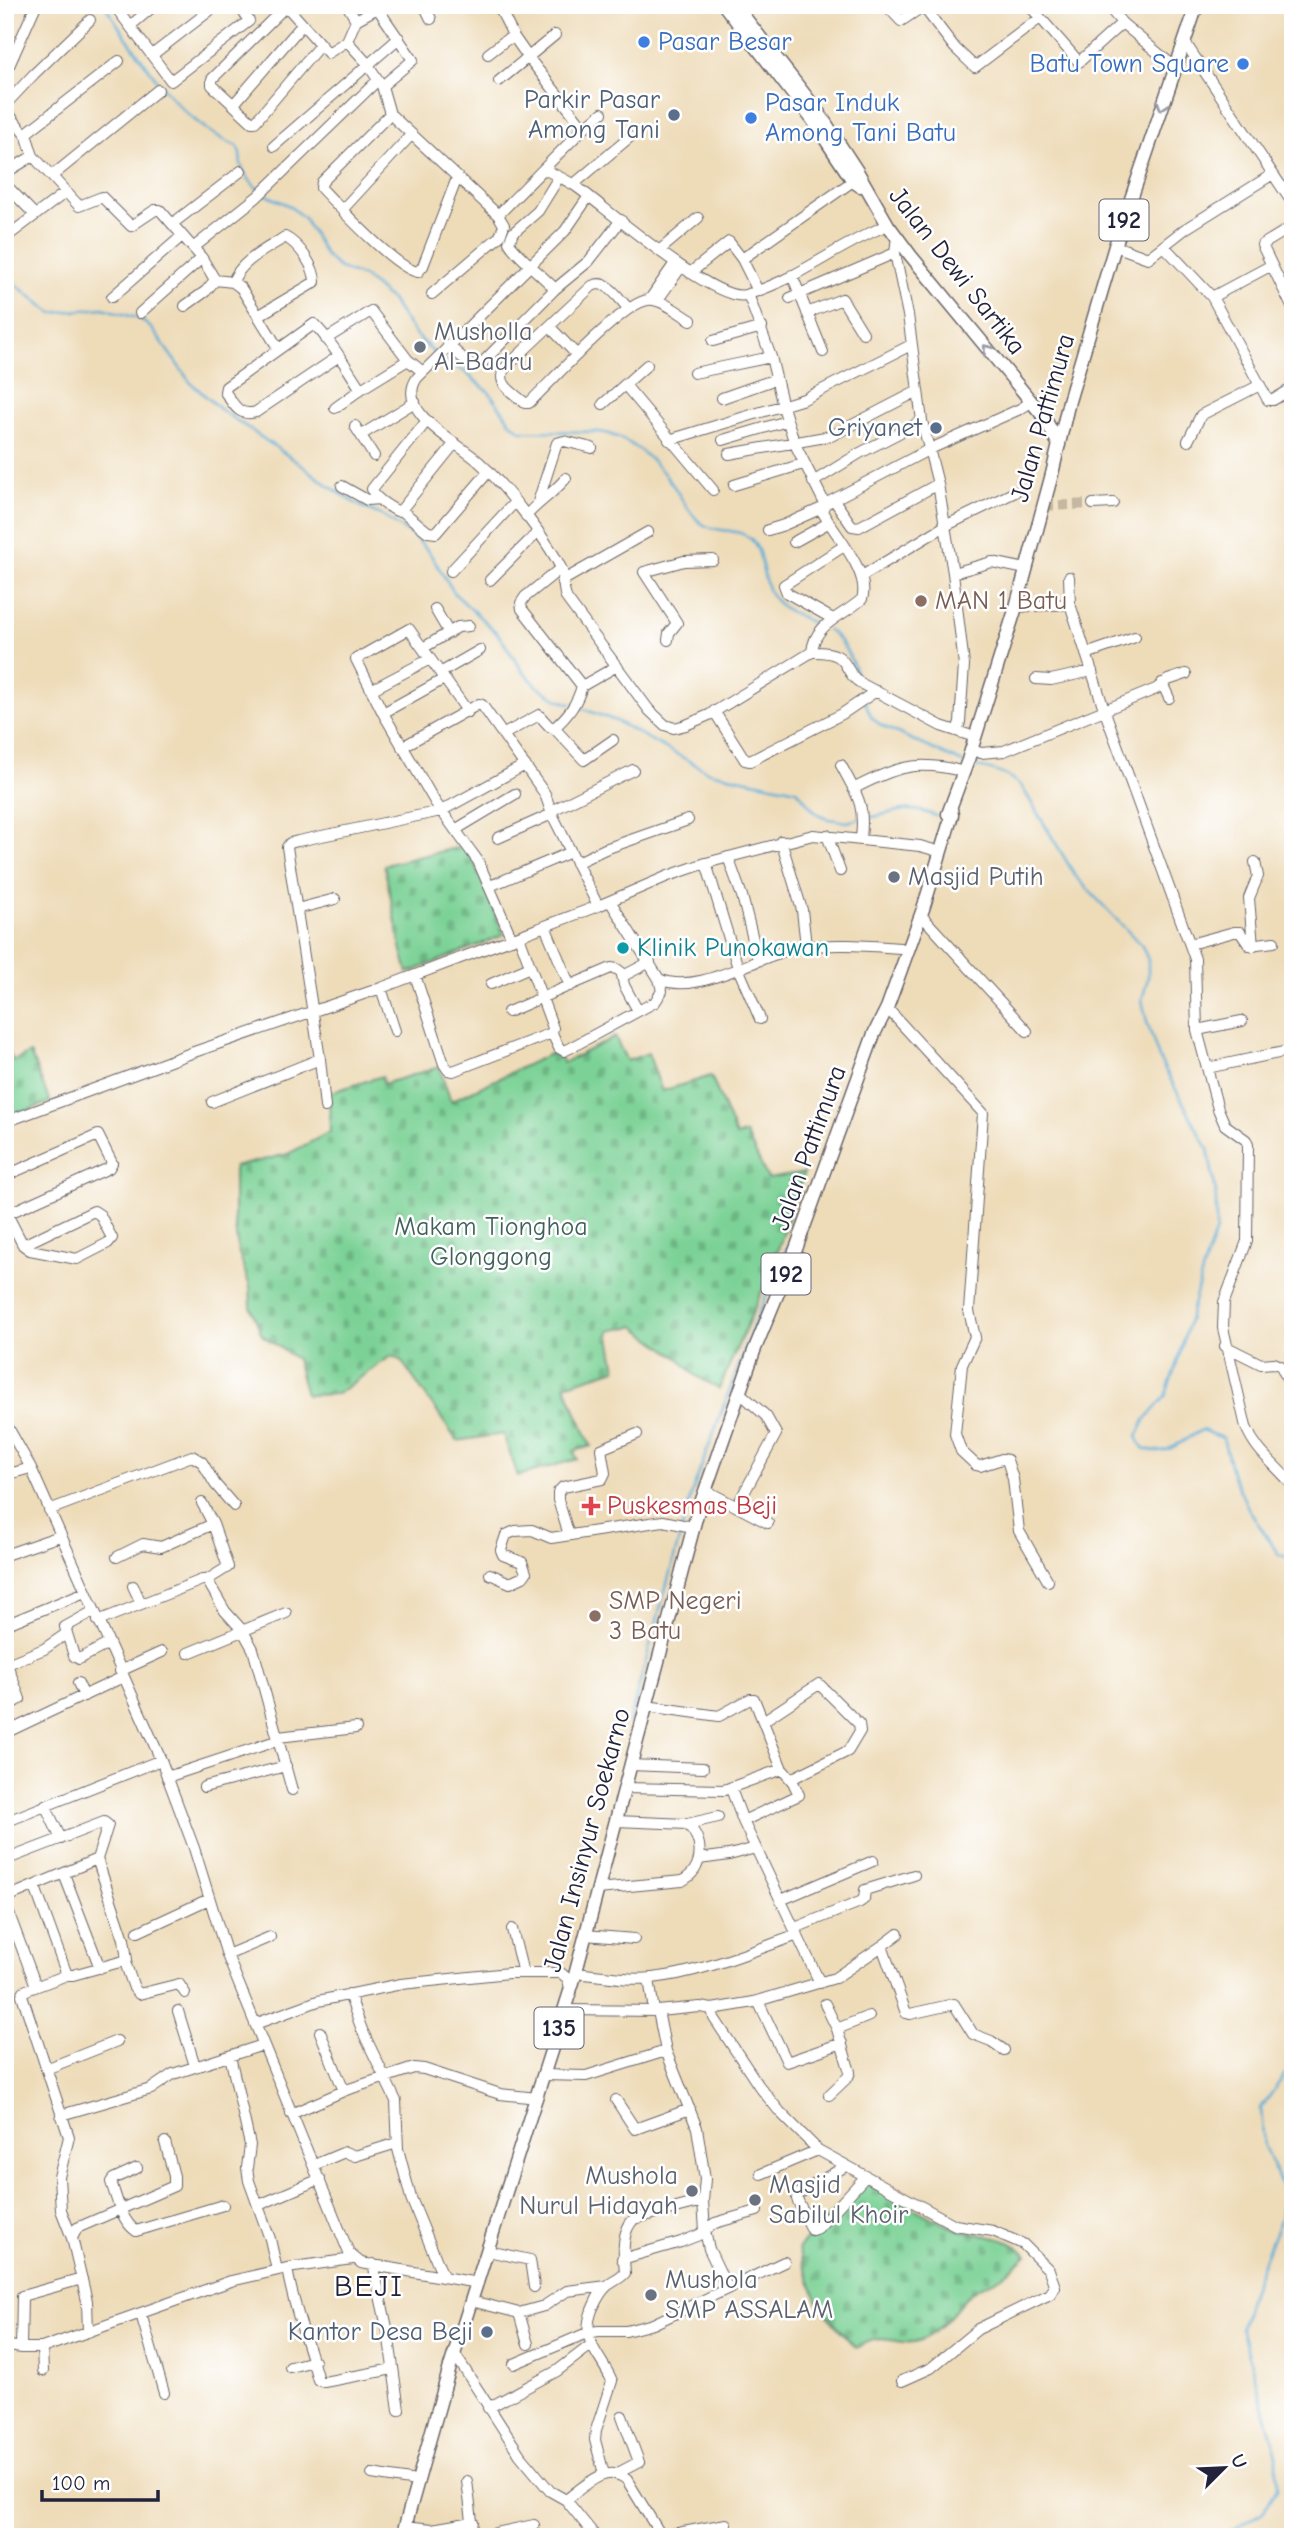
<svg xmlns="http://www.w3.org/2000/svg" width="1298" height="2542" viewBox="0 0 1298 2542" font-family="'Comic Neue',sans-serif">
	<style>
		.cemetery { fill: url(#cemetery-stones); stroke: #4f7a68; stroke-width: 2 }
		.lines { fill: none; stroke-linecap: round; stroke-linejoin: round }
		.stream { stroke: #5bacd5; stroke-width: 2.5 }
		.minor-tunnel { stroke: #c5b7a0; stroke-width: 10; stroke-dasharray: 10 5; stroke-linecap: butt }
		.minor-casing { stroke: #696367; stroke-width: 12 }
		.major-casing { stroke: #696367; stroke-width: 15 }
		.minor { stroke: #fff; stroke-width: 10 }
		.major { stroke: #fff; stroke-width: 12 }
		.oneway { stroke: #9c9ca7 }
		.shop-dot { fill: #3f7fe0; stroke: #fff; stroke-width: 2.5 }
		.service-dot { fill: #5c6f8a; stroke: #fff; stroke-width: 2.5 }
		.worship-dot { fill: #6b7280; stroke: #fff; stroke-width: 2.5 }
		.education-dot { fill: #8d6e63; stroke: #fff; stroke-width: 2.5 }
		.culture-dot { fill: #0f9aa8; stroke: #fff; stroke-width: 2.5 }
		.health-dot { fill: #e0444e; stroke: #fff; stroke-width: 2.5 }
		.labels { text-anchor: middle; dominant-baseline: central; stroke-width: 5; stroke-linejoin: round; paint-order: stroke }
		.shield { fill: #fff; stroke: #646476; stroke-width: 2 }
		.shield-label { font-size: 24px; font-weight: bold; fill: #22223b }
		.shop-label { font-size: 26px; fill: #366cbe; stroke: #fff; text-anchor: start }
		.service-label { font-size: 26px; fill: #4e5e75; stroke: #fff; text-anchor: end }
		.street-label { font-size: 26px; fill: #22223b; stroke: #fff }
		.worship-label { font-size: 26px; fill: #5b616d; stroke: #fff; text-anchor: start }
		.education-label { font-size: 26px; fill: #785e54; stroke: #fff; text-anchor: start }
		.culture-label { font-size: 26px; fill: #0d838f; stroke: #fff; text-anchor: start }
		.park-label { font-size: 26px; fill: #42605b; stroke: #fff }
		.health-label { font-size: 26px; fill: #be3a42; stroke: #fff; text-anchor: start }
		.quarter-label { font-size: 30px; letter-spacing: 2px; fill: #22223b; stroke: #fff }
	</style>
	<defs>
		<pattern id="cemetery-stones" width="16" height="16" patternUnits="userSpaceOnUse" patternTransform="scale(1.75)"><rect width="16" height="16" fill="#7cd296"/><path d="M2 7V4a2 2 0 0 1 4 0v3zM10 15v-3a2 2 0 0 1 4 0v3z" fill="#6bb482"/></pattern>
	</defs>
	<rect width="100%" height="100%" fill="#fff"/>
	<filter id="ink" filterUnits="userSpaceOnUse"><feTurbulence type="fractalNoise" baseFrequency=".0143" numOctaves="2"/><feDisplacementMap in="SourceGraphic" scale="14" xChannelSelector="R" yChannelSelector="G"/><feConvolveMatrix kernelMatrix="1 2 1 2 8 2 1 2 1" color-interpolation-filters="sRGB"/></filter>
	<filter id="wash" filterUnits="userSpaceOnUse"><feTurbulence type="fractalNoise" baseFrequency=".00686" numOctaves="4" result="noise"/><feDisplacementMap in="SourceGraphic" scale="28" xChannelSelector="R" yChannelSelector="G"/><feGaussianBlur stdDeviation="1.57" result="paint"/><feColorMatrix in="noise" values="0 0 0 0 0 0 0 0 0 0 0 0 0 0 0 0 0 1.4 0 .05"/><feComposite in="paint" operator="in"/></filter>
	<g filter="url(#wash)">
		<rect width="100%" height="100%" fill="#eedcb9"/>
		<path class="cemetery" d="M464,846L469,850L504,935L408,973L401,947L384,865Z
			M615,1037L627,1061L648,1053L662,1091L711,1076L736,1136L746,1134L768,1179L804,1173L770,1273L719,1389L695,1375L680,1359L634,1326L609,1331L616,1369L565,1385L591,1446L574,1451L577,1459L518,1476L503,1434L457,1441L401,1360L391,1356L337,1394L306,1395L296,1359L262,1335L251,1307L250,1287L238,1250L234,1219V1167L288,1154L330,1132L329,1093L382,1076L383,1084L439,1067L451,1101L556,1051L563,1063Z
			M5,1044L13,1061L30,1053L50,1102L5,1119Z
			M867,2183C895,2198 922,2214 951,2227C976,2238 1006,2232 1027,2255C1019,2262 1011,2270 1002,2276C993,2283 981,2284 973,2291C955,2306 944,2331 921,2340C898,2349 886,2329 859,2347L854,2346L820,2307L798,2251L800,2245L860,2185Z"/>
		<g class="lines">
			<path class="stream" d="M104,5C143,58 173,119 237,146C241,152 240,157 241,164C244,175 251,183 259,190
				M264,194L288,205L304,218L326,256L339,268L364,277L391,300L414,333L436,355
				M5,281L16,285L52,313L103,308L140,319L152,329L190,382L220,409L293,459L329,486L358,505L381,515L413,536L429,552L455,594L498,634L522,670L537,686L559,700L571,704
				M441,358L465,372L490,393L511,423L522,431L600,432C628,436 656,461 672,484C681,496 688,513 701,523C716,534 738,527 751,539C764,552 761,580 771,595C782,611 804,618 821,627
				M827,630C841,637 851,658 856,672
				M865,702L872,718L882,726L963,763
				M578,707L616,721L709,772L797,790L816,813L829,819L847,822L859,819
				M969,765C990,770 1007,772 1022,787L1076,877L1142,946L1148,960V978L1142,1000L1147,1022L1159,1058L1208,1149L1216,1193V1230L1203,1269L1179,1357L1165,1397L1145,1420L1137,1437L1143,1448C1169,1458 1179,1441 1202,1430L1223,1438L1233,1476L1249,1510L1279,1555L1293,1558
				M866,818C897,814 902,803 936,816
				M629,1723L692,1492L756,1319L806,1203
				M1216,2537L1226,2534L1263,2512L1277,2489V2455L1241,2328L1252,2289L1281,2218L1283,2189L1264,2147L1261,2108L1293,2063"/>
		</g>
	</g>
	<g filter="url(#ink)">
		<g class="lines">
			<path class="minor-tunnel" d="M1044,506L1093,504"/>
			<defs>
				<path id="minor" d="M114,5L171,81L249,21L239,5
					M347,5L356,20L347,41L367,63L382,86L390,114L498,215L584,128L528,57L514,37L498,5
					M424,5L431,19
					M886,5L901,21L922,7
					M922,5L955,48L975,67L1040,18
					M1029,5L1079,62L1122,23
					M1107,5L1122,23L1176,68
					M378,9L413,60L382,86
					M356,20L383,5
					M130,26L155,5
					M1184,41L1293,204
					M320,45L255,122H252L212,85V79L283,9L288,8L328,53L347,41
					M488,54L506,40L514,37
					M152,55L217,5
					M8,68L36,5
					M499,81L555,35
					M234,104L302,25
					M5,105L34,74L90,20
					M5,109L27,137L33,156L79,206L102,197L131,226L155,210H160L202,258L215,280L233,282L241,288L278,348
					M390,114L322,182L321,188C338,206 396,269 418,272L423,266L457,178
					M584,128L602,113
					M25,134L119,61
					M274,146L399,38
					M544,169C555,175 567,180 577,187C606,208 715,303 745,295C796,281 839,244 888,225
					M5,173L33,156
					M52,176L158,90
					M5,184L35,215
					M574,184L630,137
					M589,196L565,231L417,378C394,412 459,443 478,461C503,483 546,538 561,568C566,578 561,588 567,599L649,710L665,725L674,728L686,725L709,715L812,652C854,651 839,670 862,684L941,726L975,737
					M342,210L411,135
					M172,224L241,171
					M1293,226L1262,245L1293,309
					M897,236L895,253L908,315L922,421L938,484L953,573L964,665L960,722L957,731
					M5,238L66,192
					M1115,246L1148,258L1185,229L1273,174
					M1164,246L1212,297L1268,400H1273L1293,388
					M193,248L257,197L378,80
					M660,250L698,218
					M742,259L853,181
					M690,273L729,242L742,259L757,289
					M792,275L823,352
					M233,282C240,261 267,249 285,237C299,244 315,267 315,282L258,316
					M555,289C546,279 512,251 509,242L513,233L538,211L559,177
					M432,294L500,236L504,225L498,215
					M748,294L771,357L783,407L795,444L825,504L822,511C834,534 871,572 862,599C844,616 814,623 812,652
					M112,297L182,236
					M1212,297L1270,266
					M790,298L895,253
					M650,299L675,263
					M657,301L681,267
					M185,306L206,291L215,280
					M628,308C618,298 607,278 592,286L504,369C496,385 514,393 525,403H529C550,383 623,302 648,300C661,298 680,314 691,320
					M140,313L202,258
					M807,313L842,299L863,333
					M550,327L577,355
					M326,339L371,311L408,360
					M713,341L762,327
					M448,345L473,367L481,364L555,289L589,261L621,220
					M339,356L256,412C239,417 234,405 225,392L226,387L314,324C332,342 346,367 360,388L361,389L408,360L423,372
					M694,373L771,357
					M625,385L713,490
					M722,398L776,379
					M603,404L647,365
					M335,408L361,389
					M426,422L372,489C374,499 388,506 397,511L401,510L455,443
					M355,426L374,456
					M361,435L415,402
					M669,440L804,399L911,345
					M723,440L787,421
					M1188,441L1201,415L1260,385
					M729,454L831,436L918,391
					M813,482L860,453L922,421
					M734,485L803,464
					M342,486L367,500L379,499
					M834,500L852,526L859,527L938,484
					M538,502L557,443L564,441L592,448
					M825,504L930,449L1020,409L1031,402
					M1093,504L1113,503
					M401,510L428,532L436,533L489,471
					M526,516C538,502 555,492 566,478
					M768,530L784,525L822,508
					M794,542L828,523
					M561,568L525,597L521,603L522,609L582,686
					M451,571L515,502
					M953,573L992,562L1026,569
					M862,576L945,526L1015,492
					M1069,577L1070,604L1104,709L1195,959L1197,1030L1218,1109L1225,1125L1246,1140L1248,1145L1247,1241L1224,1302L1223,1328L1246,1427C1258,1455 1275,1463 1293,1486
					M490,580L538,532
					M562,581L648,532
					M1016,607L1070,604
					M435,609L449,633
					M833,619L787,593L784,585L844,546
					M668,640L669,633L677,623L644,572L684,561L713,560
					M423,648L458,627L469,626
					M1086,654L1135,637
					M440,673L480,650
					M1036,679L1051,680L1092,671
					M1162,683L1169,698
					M371,690L430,659
					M714,711L745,760L750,761L842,714L876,691
					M468,712L409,629L356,659L383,713L435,802L478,861L512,939
					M383,713L444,679
					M554,728C568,716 577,704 582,686L617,666
					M504,734L539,715L549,726L554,728L584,760L613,740
					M402,747L479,704L482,705L545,794L552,814L598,906
					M972,750L981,753L1004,751L1156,689L1168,680L1186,674
					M841,765C857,796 865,802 861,838
					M853,789C895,767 917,759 964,772
					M551,811L633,770
					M455,830L515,794
					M827,835L840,871
					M498,838L552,814
					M781,841L802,910L806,946
					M728,857L742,896L758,959
					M576,863L605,849L688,820
					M706,863L738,968L760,1019
					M490,886L571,852
					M610,901L659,979C700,997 761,952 804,947C836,943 869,946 901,948
					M297,909L335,899
					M921,915L1027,1031
					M545,926L570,986
					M1190,944L1234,932H1240L1249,945L1274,942
					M1253,946L1249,898L1258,876L1255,862
					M415,975L444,1064L448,1070L453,1071L552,1033L553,1028L519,936
					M622,975L624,985L638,1011
					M491,984L530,967
					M381,988L395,1031
					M887,1008L983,1113L969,1311L975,1337L962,1365L955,1434L961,1451L976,1465L980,1466L1002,1459L1007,1460L1013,1479L1019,1531L1048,1581
					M508,1012L611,968L617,969L625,975L650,962
					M1197,1030L1242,1021
					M552,1033L559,1048L564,1051L570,1048L655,1002L662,991L659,979
					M1207,1068L1293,1050
					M212,1102L320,1059
					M325,1107L320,1059L287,847L290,843L298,841L441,811L525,765
					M5,1122L194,1052L381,988L598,906L668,876L706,863L813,835L920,846L934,850
					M5,1176L98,1135L112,1163L109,1168L5,1215
					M5,1210L23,1245L30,1250L77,1259L108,1243L112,1238L100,1215L94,1211L23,1245
					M1225,1346L1261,1364L1274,1363L1281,1366L1293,1391
					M5,1422L31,1468L161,1760L194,1848L227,1955L349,2253L361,2263L478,2283
					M5,1475L31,1468
					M705,1490L768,1523
					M202,1503L213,1524L228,1567L207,1580
					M737,1506L776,1434L766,1416L739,1392
					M49,1510L192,1456L202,1462L215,1484L234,1506
					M569,1535L558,1500V1492L563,1487L602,1479L605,1473L601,1449L637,1434
					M5,1555L60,1536
					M117,1557L143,1544L161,1547L213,1524
					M490,1574L510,1583L523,1577L526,1573L522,1562L503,1555L501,1550L506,1535L515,1531L532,1530L551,1538L663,1521L693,1527
					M133,1586L141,1603
					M94,1611L65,1627L74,1656L79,1659L108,1644
					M98,1621L202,1580H207L225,1611L243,1631L253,1649L292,1790
					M5,1625L85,1592
					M188,1653L286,1613
					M5,1665L44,1649L66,1634
					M120,1671L162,1652
					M78,1683L84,1696
					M646,1706L719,1716L750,1699H754L782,1769L793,1782L799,1795L743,1821
					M5,1707L20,1699L7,1664
					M763,1721L819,1684L859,1724L860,1731L848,1751L791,1779
					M5,1733L123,1677
					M278,1737L356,1728
					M630,1765L703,1768
					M167,1777L279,1740
					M204,1787L286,1766
					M624,1788L724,1790L782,1769
					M731,1789L743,1821L820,1983
					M45,1805L61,1839
					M5,1822L161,1760
					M687,1824L718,1817
					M699,1859L729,1855L756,1848
					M5,1860L104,1822L108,1825L97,1859L124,1939L127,1960L73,1975H67L24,1991L22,1995L69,2137L59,2177L61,2210L72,2238
					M64,1874L100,1968
					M35,1887L67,1975
					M598,1889L682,1881C704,1869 705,1841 687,1824L616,1821
					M5,1898L97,1859
					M781,1900L873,1861
					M5,1903L36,1986
					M795,1928L860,1902L864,1899L865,1890L914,1875
					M512,1929L523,1973
					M138,1932L209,1899
					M898,1934L882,1946L906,2013L910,2014L954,2004L973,2034L991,2041L1004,2050
					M585,1935L634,1939
					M227,1955L270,1937
					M125,1962L134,1988L139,1994L179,1984L185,1993
					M575,1973C600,1975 627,1981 652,1978C702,1973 751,1951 798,1935
					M649,1979L654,2011
					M349,1994L362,2030L396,2101L398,2149L411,2198L443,2276
					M758,2001L787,2062L842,2043
					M825,2004L837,2029L850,2072L848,2077L829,2095
					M712,2009L714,2018L759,2086L780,2112L818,2150L955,2225L993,2231L1023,2244L1049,2270L1055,2287L1050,2294L978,2329L931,2368L902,2381
					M564,2010L658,2011L700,2007L712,2009L754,2002L835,1978L882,1946
					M178,2011L195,2066
					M658,2011L666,2051L697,2128L705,2179L703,2201L705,2231L709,2249L727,2287
					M255,2024L318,2001L401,1984L509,1973H561L568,1979L570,1989
					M837,2029L869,2016
					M320,2032L344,2091
					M230,2056L250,2145L247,2168L249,2181L270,2239L277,2270
					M46,2069L117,2041
					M544,2075L586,2076L666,2051
					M616,2100L635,2129L690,2109
					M291,2114L346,2090L414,2068L424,2069L500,2094L537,2098
					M61,2115L151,2089L173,2074L263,2045
					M314,2165L345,2152L355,2156L397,2143
					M846,2166L798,2194L797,2199L812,2230L818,2228L866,2176
					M137,2168L113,2179L111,2182C117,2199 121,2220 136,2231L223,2205
					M761,2174L818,2150
					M259,2205L320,2179
					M488,2251L530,2260L534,2287
					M622,2259L681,2242L699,2235L715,2223L757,2211
					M373,2264L388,2332L399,2410
					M287,2268C293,2307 308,2343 318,2380L324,2382L393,2369
					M471,2301L519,2313L544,2306L567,2291L607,2286
					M519,2313L528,2344
					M141,2314L164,2393
					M88,2332L87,2301L72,2238L77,2228L174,2186V2176L165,2142
					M5,2345L21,2348H42L231,2281L287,2268L353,2259
					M21,2348L22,2296L82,2279
					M42,2348L43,2371
					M454,2353L520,2455L550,2491L566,2500L596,2537
					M514,2364L587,2333L598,2331H626L653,2324L784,2262
					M290,2367L314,2361
					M488,2408L557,2371L591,2345
					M372,2474L416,2481
					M604,2474L595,2440L596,2430L612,2381C600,2353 580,2343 592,2310C596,2301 599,2293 607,2286C613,2281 620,2279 625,2273C624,2257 620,2232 634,2219L703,2201
					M616,2474L639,2462L622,2416
					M467,2481L474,2537
					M566,2500C583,2487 607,2462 627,2480L662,2537
					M405,2526L432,2529L473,2522
					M662,2536L726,2524
					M477,2537L534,2525"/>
				<path id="major" d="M724,5L812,119L853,181L860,186
					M735,5L819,113L857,171L888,225L911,256L1044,417L1059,445
					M948,814L968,760L1016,607L1052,474L1069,401L1115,246L1197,5
					M402,2537L450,2367L574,1979L697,1514L754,1351L796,1249L874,1034L887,1008L923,909L952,815L951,809"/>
			</defs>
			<use href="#minor" class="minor-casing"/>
			<use href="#major" class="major-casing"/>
			<use href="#minor" class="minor"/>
			<use href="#major" class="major"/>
		</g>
		<defs><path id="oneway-chevron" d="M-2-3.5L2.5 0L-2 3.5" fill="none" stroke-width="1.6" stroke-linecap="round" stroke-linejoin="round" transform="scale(1.75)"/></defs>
		<g class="oneway">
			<use href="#oneway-chevron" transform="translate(1162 106) rotate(108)"/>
			<use href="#oneway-chevron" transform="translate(987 349) rotate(-129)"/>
		</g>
	</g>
	<g class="shop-dot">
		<circle cx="644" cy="42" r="7"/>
		<circle cx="1243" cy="64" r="7"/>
		<circle cx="751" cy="118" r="7"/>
	</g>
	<g class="service-dot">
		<circle cx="674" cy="115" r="7"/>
		<circle cx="936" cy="428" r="7"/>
		<circle cx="487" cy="2332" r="7"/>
	</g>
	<g class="worship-dot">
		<circle cx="420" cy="347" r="7"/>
		<circle cx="894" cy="877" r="7"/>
		<circle cx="692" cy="2191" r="7"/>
		<circle cx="755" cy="2200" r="7"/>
		<circle cx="651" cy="2295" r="7"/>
	</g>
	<g class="education-dot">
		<circle cx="921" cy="601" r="7"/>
		<circle cx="595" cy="1616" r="7"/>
	</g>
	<circle class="culture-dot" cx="623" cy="948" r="7"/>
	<path class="health-dot" d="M587.5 1495.5h7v7h7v7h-7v7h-7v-7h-7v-7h7z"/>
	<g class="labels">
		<g class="shield">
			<rect x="1099.5" y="199.5" width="49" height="41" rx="5"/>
			<rect x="761.5" y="1253.5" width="49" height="41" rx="5"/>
			<rect x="534.5" y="2007.5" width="49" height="41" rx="5"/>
		</g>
		<g class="shield-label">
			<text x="1124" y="220">192</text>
			<text x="786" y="1274">192</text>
			<text x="559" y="2028">135</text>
		</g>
		<g class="shop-label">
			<text x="658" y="42">Pasar Besar</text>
			<text x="1229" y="64" text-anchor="end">Batu Town Square</text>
			<text x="765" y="103">Pasar Induk<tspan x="765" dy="30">Among Tani Batu</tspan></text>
		</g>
		<g class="service-label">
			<text x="660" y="100">Parkir Pasar<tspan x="660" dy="30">Among Tani</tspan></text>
			<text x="922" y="428">Griyanet</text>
			<text x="473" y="2332">Kantor Desa Beji</text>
		</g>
		<g class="street-label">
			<text transform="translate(957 271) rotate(52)">Jalan Dewi Sartika</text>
			<text transform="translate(1043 418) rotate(-74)">Jalan Pattimura</text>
			<text transform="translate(809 1148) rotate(-70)">Jalan Pattimura</text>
			<text transform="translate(587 1840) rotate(-75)">Jalan Insinyur Soekarno</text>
		</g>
		<g class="worship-label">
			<text x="434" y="332">Musholla<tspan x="434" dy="30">Al-Badru</tspan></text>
			<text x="908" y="877">Masjid Putih</text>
			<text x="678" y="2176" text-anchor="end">Mushola<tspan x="678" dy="30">Nurul Hidayah</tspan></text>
			<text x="769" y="2185">Masjid<tspan x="769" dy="30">Sabilul Khoir</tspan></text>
			<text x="665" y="2280">Mushola<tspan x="665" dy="30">SMP ASSALAM</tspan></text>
		</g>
		<g class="education-label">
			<text x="935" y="601">MAN 1 Batu</text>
			<text x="609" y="1601">SMP Negeri<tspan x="609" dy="30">3 Batu</tspan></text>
		</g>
		<g class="culture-label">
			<text x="637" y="948">Klinik Punokawan</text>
		</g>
		<g class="park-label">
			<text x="491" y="1227">Makam Tionghoa<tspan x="491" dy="30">Glonggong</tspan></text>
		</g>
		<g class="health-label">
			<text x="607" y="1506">Puskesmas Beji</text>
		</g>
		<g class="quarter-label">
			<text x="369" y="2286">BEJI</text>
		</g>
	</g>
	<rect width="1298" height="2542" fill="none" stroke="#fff" stroke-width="28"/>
	<g transform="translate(1224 2468) rotate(66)" stroke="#ffffff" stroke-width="5" paint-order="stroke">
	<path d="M0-5L12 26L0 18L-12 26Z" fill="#22223b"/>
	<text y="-10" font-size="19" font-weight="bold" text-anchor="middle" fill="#22223b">U</text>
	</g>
	<path d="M42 2490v10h116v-10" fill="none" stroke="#22223b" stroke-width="3.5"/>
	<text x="52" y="2490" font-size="21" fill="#22223b" stroke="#ffffff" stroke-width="5" paint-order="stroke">100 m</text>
</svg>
